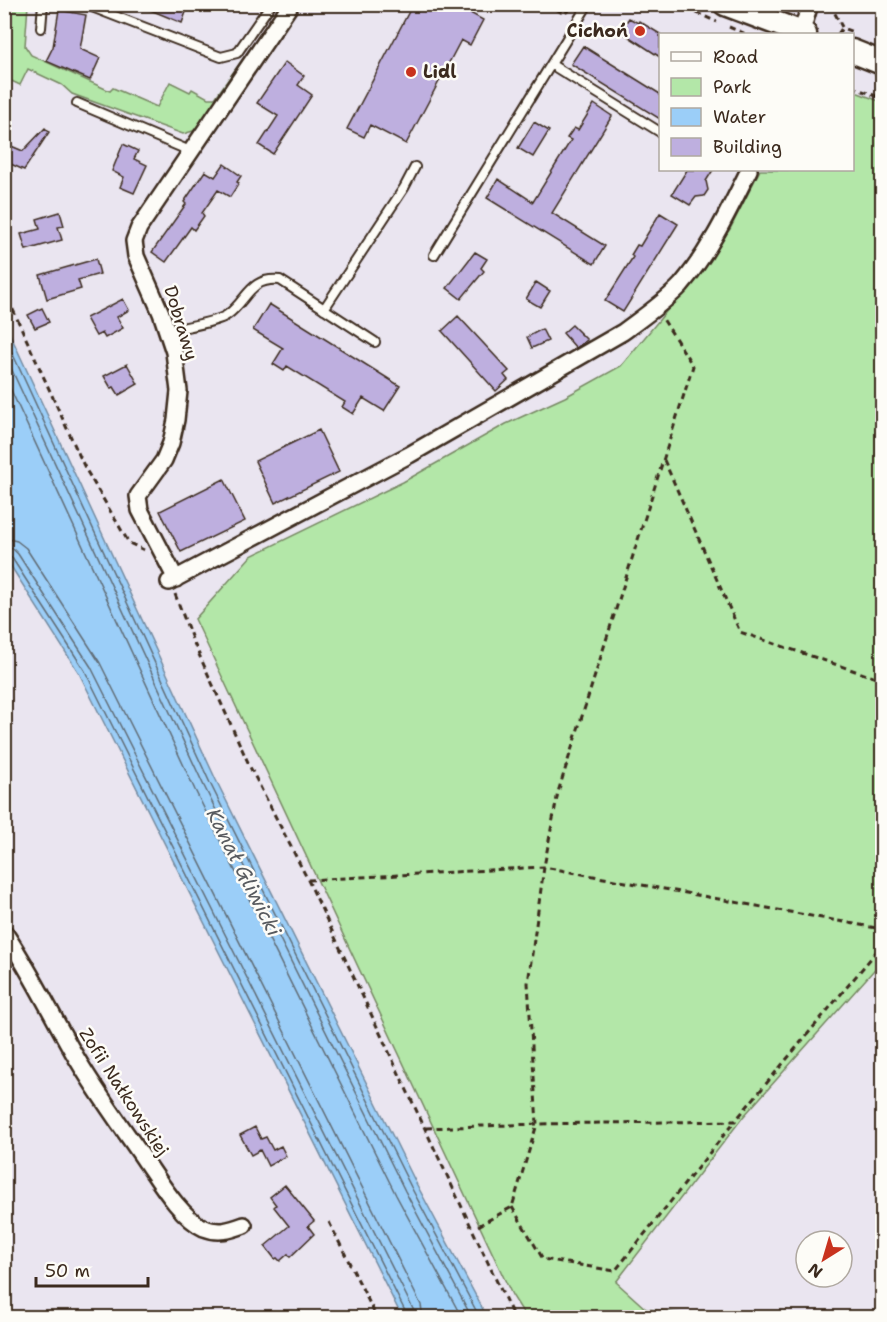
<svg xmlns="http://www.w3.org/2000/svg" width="887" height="1322" viewBox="0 0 887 1322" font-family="'Shantell Sans',sans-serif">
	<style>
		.green { fill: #b3e7a8; stroke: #778863; stroke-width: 1.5 }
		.water { fill: #9bcef8; stroke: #758ca1; stroke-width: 1.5 }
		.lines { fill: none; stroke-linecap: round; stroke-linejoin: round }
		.shore { stroke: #616c75; stroke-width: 1.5 }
		.building { fill: #beafdf; stroke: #3b2a1e; stroke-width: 1.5 }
		.service-casing { stroke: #3b2a1e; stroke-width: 12 }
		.minor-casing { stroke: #3b2a1e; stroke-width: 20 }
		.secondary-casing { stroke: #3b2a1e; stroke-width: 27 }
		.path { stroke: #3b2a1e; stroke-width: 3; stroke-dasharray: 6 4.5; stroke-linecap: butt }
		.service { stroke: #fdfcf7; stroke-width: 8 }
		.minor { stroke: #fdfcf7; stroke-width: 15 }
		.secondary { stroke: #fdfcf7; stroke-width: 22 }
		.poi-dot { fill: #c8321e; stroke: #fdfcf7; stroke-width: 2 }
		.labels { text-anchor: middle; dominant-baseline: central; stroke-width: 5; stroke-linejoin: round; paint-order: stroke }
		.poi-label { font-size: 18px; font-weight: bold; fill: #3b2a1e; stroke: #fdfcf7; text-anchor: end }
		.street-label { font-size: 18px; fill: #3b2a1e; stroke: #fdfcf7 }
		.water-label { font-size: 20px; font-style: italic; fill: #585b5f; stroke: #fdfcf7 }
	</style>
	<rect width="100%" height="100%" fill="#eae5f0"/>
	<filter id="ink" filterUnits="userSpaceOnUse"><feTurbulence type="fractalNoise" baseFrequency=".0167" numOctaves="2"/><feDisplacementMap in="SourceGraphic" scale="12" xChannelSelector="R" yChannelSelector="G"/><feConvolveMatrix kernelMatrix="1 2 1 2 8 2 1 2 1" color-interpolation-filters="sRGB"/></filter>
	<g filter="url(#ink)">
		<path class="green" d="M5,5H28L25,46L31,55L110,91L113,88L157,107L170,82L190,92L192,89L208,98H215L281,5H289L206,120L193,131L183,134L72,94L62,85L28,69L20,85L5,78Z
			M853,91L882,102V961L743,1117L616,1282L646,1309L706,1317H526L512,1295L195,619L251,556L403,482L506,424L565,397L621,366L694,278L730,229L760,170H852Z"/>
		<path class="water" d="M4,321L216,780L417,1185L487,1317H402L79,673L5,557Z"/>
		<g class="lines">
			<path class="shore" d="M4,335L210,783L411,1187L480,1318
				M4,353L204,786L405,1191L472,1318
				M4,375L195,790L396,1195L462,1318
				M4,538L17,541L26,548L100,663L421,1305L423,1318
				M4,547L13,549L18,554L91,667L413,1309L414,1318
				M4,555L12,558L85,671L406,1313L407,1318"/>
		</g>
		<path class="building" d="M136,4H189L182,23Z
			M413,4H454L483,20L470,45L461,40L406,144L370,125L364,137L347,129Z
			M59,10L86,15L80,49L100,58L90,80L46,61L53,47Z
			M629,18L638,23L639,21L660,34V57L620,31Z
			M583,46L660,94V119L571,64Z
			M285,62L304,76L298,85L312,95L273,154L259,145L278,116L257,103Z
			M594,104L612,116L552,213L605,246L594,264L487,198L498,179L533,202L571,140L567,138L574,128L578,130Z
			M534,122L549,131L533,157L518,148Z
			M45,128L49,132L24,170L4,161V143L23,151Z
			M123,144L138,151L134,159L147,165L134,193L120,187L124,177L112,171Z
			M224,164L241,176L237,182L239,183L230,197L218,190L202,213L204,216L194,230L191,227L166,262L152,252L186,204L184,202L205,171L215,177Z
			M687,170H713L706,181L708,190L704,196L696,197L690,205L672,194Z
			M60,212L64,226L58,227L62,240L26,250L21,234L40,229L37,219Z
			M660,213L678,224L623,312L605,301L633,257L631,255L637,245L640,246Z
			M475,252L487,259L481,268L484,271L461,299L447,288Z
			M96,259L100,274L78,280L81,289L47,299L40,275Z
			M536,282L550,291L540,307L526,299Z
			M123,299L129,310L117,317L123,328L105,338L102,333L96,336L86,318Z
			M269,304L400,386L384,411L363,398L353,414L342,407L345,402L287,366L284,371L273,364L283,348L253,330Z
			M42,308L49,322L35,328L28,315Z
			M458,316L509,371L504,375L508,380L496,391L442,331Z
			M572,325L587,340L576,348L563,333Z
			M542,329L548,341L532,348L527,337Z
			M127,364L138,384L119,395L114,387L111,388L104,376Z
			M319,430L339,472L275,503L255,461Z
			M224,479L245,521L181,552L160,511Z
			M255,1127L261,1139L266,1137L273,1150L281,1146L286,1156L268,1166L260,1150L251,1155L240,1135Z
			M285,1185L314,1221L308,1226L314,1234L290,1257L288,1254L280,1261L277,1258L275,1259L265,1246L289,1226L274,1207L276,1205L270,1197Z"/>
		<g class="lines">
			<defs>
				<path id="service" d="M84,4L221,57L237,53L271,4
					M41,28L43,4
					M552,65L660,132
					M77,103L190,151
					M434,255L588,4
					M324,309L404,188L415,167
					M167,331C180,328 218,322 227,315C248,300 249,277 280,280L375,342"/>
				<path id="minor" d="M801,34L810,4
					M176,579L140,510L138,496L164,460L171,443L176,420L179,391L174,352L161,313L136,256L134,241L139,228L291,4
					M169,582L409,455L623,332C643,317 664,303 681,285C710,251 729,210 749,170
					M4,932C30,970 50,1012 73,1052C94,1089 120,1124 144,1159C158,1179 181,1218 204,1228C219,1234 230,1230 244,1225"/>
				<path id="secondary" d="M725,4L805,34
					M852,51L882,63"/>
			</defs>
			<use href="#service" class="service-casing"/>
			<use href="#minor" class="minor-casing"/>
			<use href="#secondary" class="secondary-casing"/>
			<path class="path" d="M548,4L564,14L571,8
				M677,4L717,22
				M830,4L842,27
				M729,27L746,34
				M838,34L842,28L853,32
				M852,87L882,98
				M4,290L85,468L129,543L144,550
				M664,460L740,632L882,680
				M175,594L192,639L251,769L308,880L514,1318
				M308,880L544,867L882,929
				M426,1128L537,1124L735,1121L882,945
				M512,1207L543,1259L615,1271L735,1121
				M329,1222L377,1318
				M478,1226L512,1207L537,1124L528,983L544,867L558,792L693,366L663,319"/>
			<use href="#service" class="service"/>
			<use href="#minor" class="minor"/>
			<use href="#secondary" class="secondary"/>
		</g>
	</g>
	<g class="poi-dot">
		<circle cx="640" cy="31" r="6"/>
		<circle cx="411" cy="72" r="6"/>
	</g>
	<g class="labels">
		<g class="poi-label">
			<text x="628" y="31">Cichoń</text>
			<text x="423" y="72" text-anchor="start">Lidl</text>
		</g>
		<g class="street-label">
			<text transform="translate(181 323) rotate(73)">Dobrawy</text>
			<text transform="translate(124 1092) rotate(57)">Zofii Nałkowskiej</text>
		</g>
		<g class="water-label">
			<text transform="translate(244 872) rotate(63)">Kanał Gliwicki</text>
		</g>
	</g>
	<rect width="887" height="1322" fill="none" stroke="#fdfcf7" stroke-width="24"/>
	<rect x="12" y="12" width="863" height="1298" fill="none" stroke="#3b2a1e" stroke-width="2" filter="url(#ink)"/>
	<rect x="659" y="33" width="195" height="138" fill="#fdfcf7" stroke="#afa8a0" stroke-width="1.5"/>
	<rect x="671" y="52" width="30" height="9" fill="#fdfcf7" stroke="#afa8a0" stroke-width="1.5"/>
	<text x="713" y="63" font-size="18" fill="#3b2a1e">Road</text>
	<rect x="671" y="78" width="30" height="18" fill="#b3e7a8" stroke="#afa8a0" stroke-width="1.5"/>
	<text x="713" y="93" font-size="18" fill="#3b2a1e">Park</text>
	<rect x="671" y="108" width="30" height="18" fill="#9bcef8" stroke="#afa8a0" stroke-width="1.5"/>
	<text x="713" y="123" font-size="18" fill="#3b2a1e">Water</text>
	<rect x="671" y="138" width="30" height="18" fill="#beafdf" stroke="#afa8a0" stroke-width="1.5"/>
	<text x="713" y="153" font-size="18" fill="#3b2a1e">Building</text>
	<g transform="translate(824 1259) rotate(217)"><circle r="28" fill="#fdfcf7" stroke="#afa8a0" stroke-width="1.5"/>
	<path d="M0-4.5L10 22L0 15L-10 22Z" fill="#c8321e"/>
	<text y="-9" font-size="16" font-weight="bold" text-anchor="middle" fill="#3b2a1e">N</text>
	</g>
	<path d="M36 1277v9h112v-9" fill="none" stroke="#3b2a1e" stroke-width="3"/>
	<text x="45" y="1277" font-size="18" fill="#3b2a1e" stroke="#fdfcf7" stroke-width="4.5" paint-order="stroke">50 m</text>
</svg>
